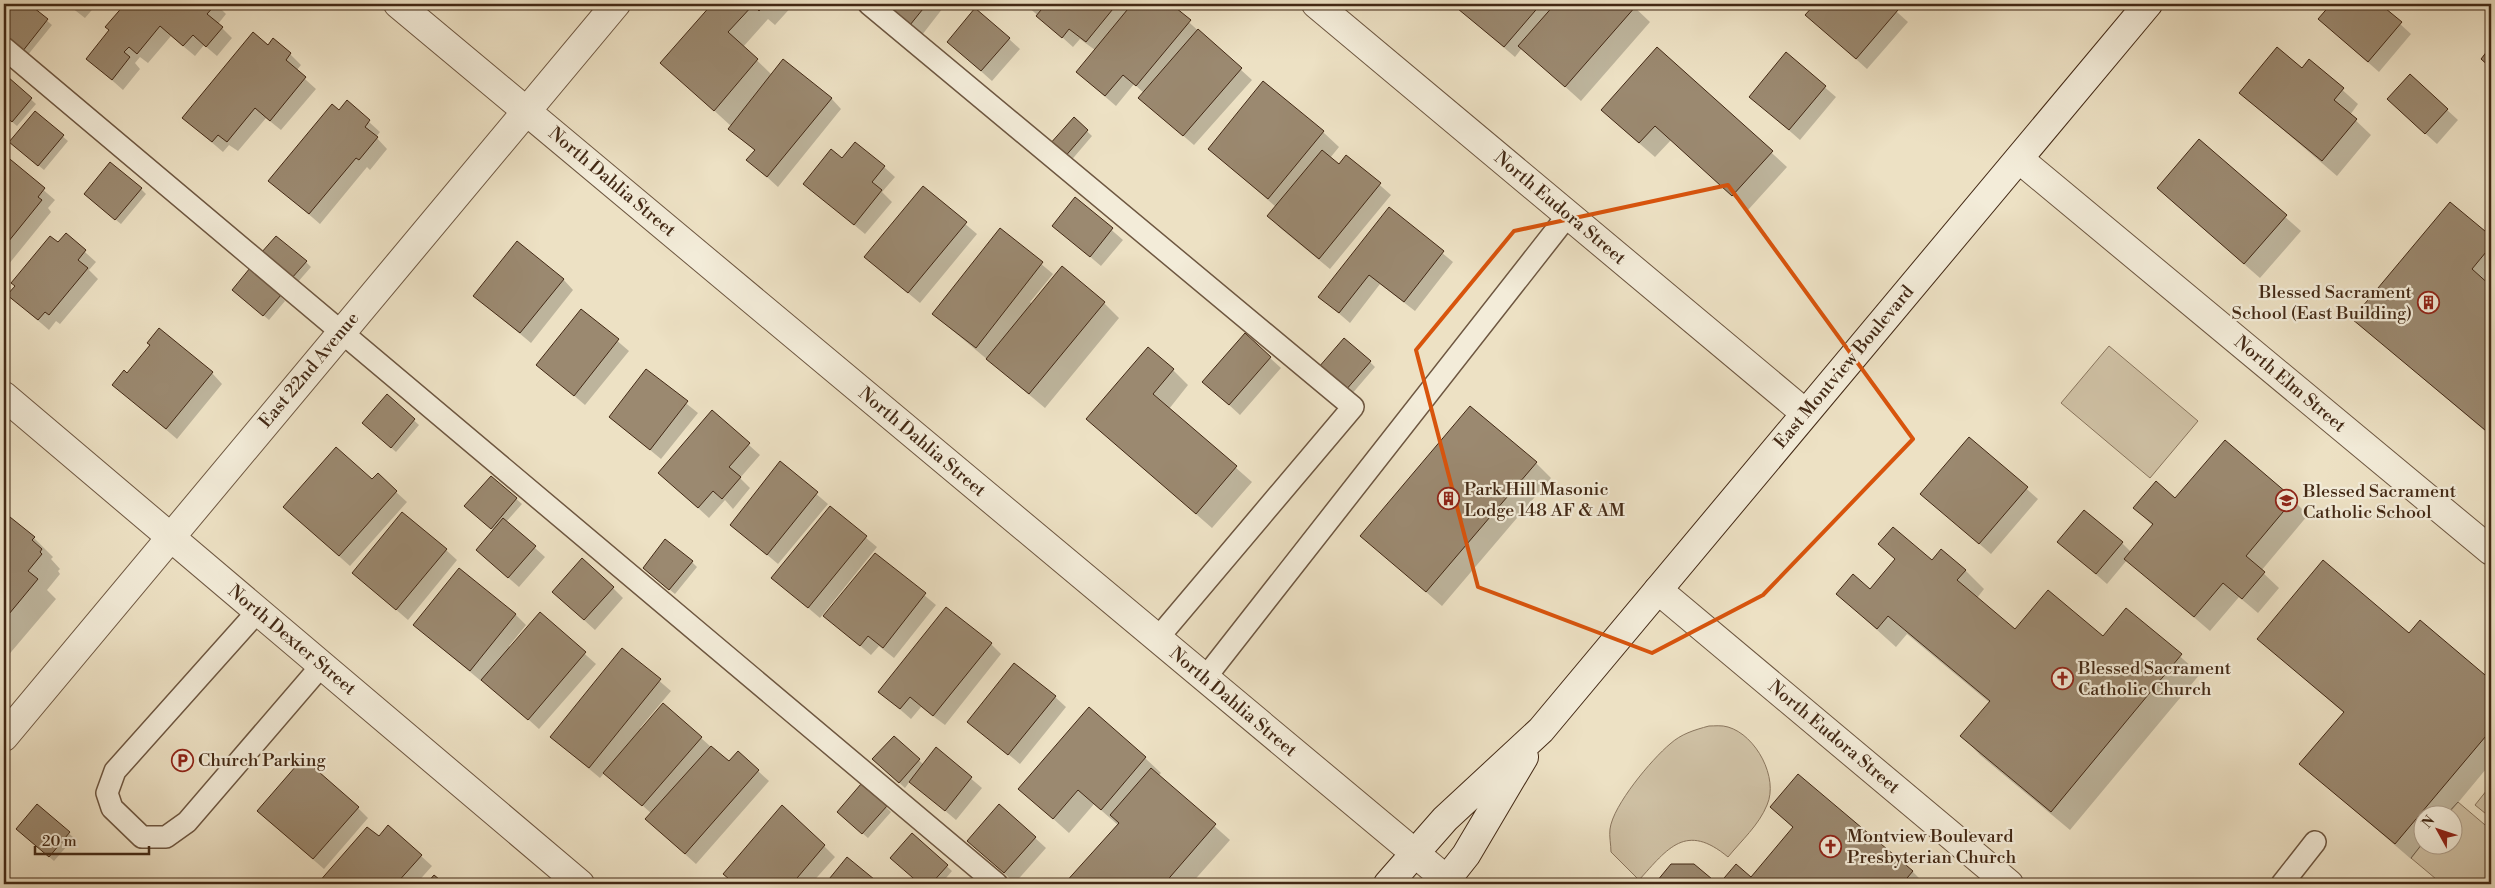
<svg xmlns="http://www.w3.org/2000/svg" width="2495" height="888" viewBox="0 0 2495 888" font-family="'Libre Bodoni',serif">
	<style>
		.green { fill: #d0c2a6; stroke: #8a765e }
		.shadow { fill: #0003 }
		.building { fill: #9b8970; stroke: #432915 }
		.lines { fill: none; stroke-linecap: round; stroke-linejoin: round }
		.lane-casing { stroke: #6e5741; stroke-width: 24 }
		.street-casing { stroke: #6e5741; stroke-width: 30 }
		.secondary-casing { stroke: #432915; stroke-width: 30 }
		.lane { stroke: #f3ecd9; stroke-width: 21 }
		.street { stroke: #f3ecd9; stroke-width: 28 }
		.secondary { stroke: #f3ecd9; stroke-width: 28 }
		.marked { fill: none; stroke: #d8540d; stroke-width: 4; stroke-linejoin: round }
		.labels { text-anchor: middle; dominant-baseline: central; stroke-width: 4.5; stroke-linejoin: round; paint-order: stroke }
		.street-label { font-size: 18px; fill: #432915; stroke: #f3ecd9 }
		.poi-label { font-size: 18px; fill: #432915; stroke: #f3ecd9; text-anchor: start }
	</style>
	<rect width="100%" height="100%" fill="#ede1c4"/>
	<filter id="stains"><feTurbulence type="fractalNoise" baseFrequency=".004" numOctaves="4"/><feColorMatrix values="0 0 0 0 .2 0 0 0 0 .09 0 0 0 0 .02 0 0 0 .5 -.17"/></filter>
	<radialGradient id="worn" r=".72"><stop offset=".6" stop-color="#630" stop-opacity="0"/><stop offset="1" stop-color="#630" stop-opacity=".3"/></radialGradient>
	<path class="green" d="M2109,346L2198,421L2150,478L2061,403Z
		M1709,726C1714,726 1722,725 1728,727C1756,735 1779,778 1767,805C1759,825 1741,841 1728,857C1686,822 1668,848 1639,880L1611,852C1611,845 1609,836 1610,829C1613,805 1652,759 1670,744C1681,734 1694,730 1709,726Z
		M2491,785V818L2475,805Z
		M2458,802L2491,830V884H2442L2411,858L2422,844L2452,846V816L2446,815Z"/>
	<path class="shadow" d="M4,4H27L52,25L27,56L4,37Z
		M67,4H103L101,6L97,4L85,18Z
		M126,4H216L226,14L218,24L232,38L217,56L204,45L195,56L171,36L148,63L140,57L135,63L140,69L123,90L88,59L111,30L107,27Z
		M714,4H794L775,25L768,19L743,47L772,75L831,98L841,109L778,187L748,160L755,151L729,128L731,126L662,63Z
		M884,4H946L922,35Z
		M1025,4H1169L1252,80L1194,145L1151,108L1144,93L1134,84L1116,106L1088,82L1077,72L1095,50L1080,39L1073,47Z
		M1453,4H1631L1650,22L1581,101L1522,48L1515,57Z
		M1817,4H1888L1908,22L1867,69L1807,15Z
		M2332,4H2378L2411,34L2379,72L2319,19Z
		M1009,39L1020,49L992,81L948,42Z
		M268,46L290,54L301,65L296,71L316,89L281,130L266,118L238,151L229,145L223,152L195,128Z
		M1657,48L1787,167L1748,210L1671,140L1655,157L1618,125Z
		M1786,54L1836,97L1800,140L1751,97Z
		M2310,61L2358,104L2350,115L2371,135L2337,176L2240,93L2302,70Z
		M4,75L36,104L17,126L4,115Z
		M2410,76L2458,120L2437,144L2399,110Z
		M347,102L380,132L376,137L387,149L370,170L367,167L320,224L270,181Z
		M35,113L68,141L44,170L16,147Z
		M1074,119L1092,136L1069,163L1051,145Z
		M1323,132L1339,147L1330,158L1340,166L1347,156L1391,195L1330,269L1279,227L1269,216L1276,207L1210,149Z
		M2199,141L2301,231L2260,278L2174,203Z
		M5,157L55,200L48,208L51,212L4,270Z
		M843,160L884,167L895,177L882,192L892,202L865,234L805,184Z
		M923,188L977,234L920,303L877,267Z
		M141,189L146,194L121,224L90,199Z
		M1076,199L1123,240L1101,266L1054,226Z
		M2450,203L2491,238V279L2487,284L2491,287V436L2353,319Z
		M1389,209L1453,262L1415,311L1380,284L1350,323L1320,297Z
		M1000,229L1053,274L1030,302L1032,304L1104,303L1119,318L1045,408L933,314Z
		M66,235L96,262L89,270L98,279L60,324L56,321L49,330L20,305Z
		M268,258L306,262L311,267L297,283Z
		M563,279L573,290L531,343L475,296Z
		M239,295L280,296L285,301L269,320Z
		M581,310L629,351L585,405L538,365Z
		M1270,358L1281,368L1240,415L1204,382Z
		M1370,362L1375,367L1351,395L1325,373Z
		M1173,370L1188,385L1169,409L1252,482L1212,528L1087,419Z
		M646,371L698,413L661,459L610,417Z
		M212,373L222,384L177,439L114,385L127,375Z
		M387,396L419,425L396,452L369,428Z
		M712,412L760,455L740,478L750,488L733,509L725,500L709,518L660,473Z
		M1969,438L2038,499L1991,554L1922,494Z
		M780,463L828,504L778,564L731,524Z
		M1536,463L1551,478L1442,606L1362,536Z
		M491,477L522,504L506,522L545,557L519,587L488,560L494,531L471,511Z
		M372,481L396,492L407,502L350,566L296,518Z
		M2175,500H2293L2308,515L2261,571L2279,588L2258,613L2239,597L2210,631L2127,560L2107,584L2059,542L2122,543L2131,552L2153,526L2135,508Z
		M830,508L877,547L820,618L773,578Z
		M5,514L34,538L53,557L51,559L60,569L58,571L60,574L47,590L56,599L6,658L10,662L4,669Z
		M1879,544L1965,570L1984,589L1977,598L2015,631L2103,638L2127,610L2200,674L2070,830L1980,755L1962,736L1990,703L1907,634L1896,647L1837,594L1870,591L1896,560Z
		M446,550L457,560L408,620L354,573Z
		M875,554L936,605L894,658L879,646L871,655L825,616Z
		M692,562L697,567L675,594L649,573Z
		M613,588L623,598L595,630L564,602Z
		M515,614L526,625L509,646L511,647L540,614L596,664L539,729L483,679L481,681L414,625Z
		M2420,622L2491,682V763L2447,816H2422V845L2411,859L2301,764L2344,713L2259,639L2409,635Z
		M991,644L1001,654L945,725L921,707L911,719L880,692Z
		M622,649L671,691L640,728L701,738L729,763L758,771L769,781L696,864L658,830L652,814L605,772L600,778L551,737Z
		M1055,697L1066,707L1020,764L969,722Z
		M1089,709L1145,758L1161,773L1158,776L1230,840L1191,884H1066L1118,825L1094,804L1069,833L1020,789Z
		M894,737L924,765L936,749L982,788L956,820L910,781L905,788L879,764Z
		M1798,775L1913,872L1925,884H1721L1736,866L1751,879L1794,829L1771,807Z
		M38,806L74,838L54,861L23,834Z
		M1000,806L1046,848L1015,883L968,841Z
		M886,807L891,812L868,838L843,817Z
		M358,808L368,818L324,869L270,822Z
		M367,828L379,838L421,856L432,866L416,884H321Z
		M912,835L952,871L941,884H921L897,863Z
		M824,846L835,857L811,884H735L725,874Z
		M847,859L878,884H827Z
		M1693,865L1716,884H1659L1658,882Z
		M4,876L13,884H4Z"/>
	<path class="building" d="M12,4H29L48,19L22,52L4,37V14Z
		M125,4H216L207,14L223,27L206,47L193,35L183,46L160,26L137,54L129,47L124,52L130,57L112,80L86,59L109,30L105,27Z
		M712,4H766L759,11L753,5L728,32L758,59L714,111L660,63Z
		M884,4H927L910,25Z
		M1046,4H1117L1086,42L1069,29L1062,38L1036,16Z
		M1132,4H1171L1191,20L1136,86L1123,75L1105,96L1076,72Z
		M1452,4H1541L1504,47Z
		M1555,4H1633L1636,6L1565,87L1518,46Z
		M1815,4H1890L1898,10L1856,59L1805,15Z
		M2331,4H2380L2402,22L2368,62L2318,19Z
		M975,8L1010,38L981,71L947,42Z
		M1198,29L1242,68L1183,136L1138,98Z
		M253,32L268,45L273,38L291,53L286,60L306,77L270,121L255,108L227,142L218,135L212,142L182,118Z
		M2491,46V68L2481,59Z
		M1657,47L1773,151L1732,196L1655,126L1639,143L1601,110Z
		M2277,47L2302,68L2309,59L2344,88L2334,100L2357,119L2322,161L2239,93Z
		M1786,52L1826,86L1789,130L1749,97Z
		M783,59L832,98L767,177L746,160L755,150L728,129Z
		M2410,74L2448,109L2425,134L2387,99Z
		M8,77L32,98L12,122L4,115V82Z
		M1263,81L1324,131L1268,199L1208,149Z
		M347,100L370,120L365,127L378,137L359,160L356,158L309,214L268,181L332,104L339,110Z
		M35,111L64,135L38,166L9,142Z
		M1074,117L1088,130L1063,159L1049,145Z
		M2199,139L2287,215L2244,264L2157,188Z
		M855,142L885,166L872,182L882,190L854,225L803,184L831,149L842,158Z
		M1322,150L1339,164L1346,155L1381,183L1319,259L1267,216Z
		M5,155L45,188L38,197L42,200L4,247Z
		M110,162L142,188L115,220L84,194Z
		M923,186L967,222L908,293L864,257Z
		M1075,197L1113,228L1090,257L1052,226Z
		M2450,202L2491,236V246L2472,269L2491,286V435L2352,319Z
		M1389,207L1444,251L1404,302L1369,275L1339,313L1318,297Z
		M1000,228L1043,262L976,348L932,314Z
		M66,233L86,250L78,260L88,268L49,315L45,312L38,320L7,295L15,286L11,283L50,236L58,242Z
		M276,236L307,261L291,279L261,253Z
		M517,241L564,279L520,333L473,296Z
		M1062,266L1105,302L1029,394L986,359Z
		M250,268L281,295L263,316L232,290Z
		M581,309L619,339L574,396L536,365Z
		M159,328L213,372L166,429L112,385L124,370L127,373L150,345L147,343Z
		M1245,333L1271,357L1229,405L1202,382Z
		M1344,338L1371,361L1345,391L1318,368Z
		M1148,347L1174,369L1153,394L1237,466L1196,514L1086,419Z
		M646,369L688,401L650,450L609,417Z
		M387,394L415,419L391,448L362,423Z
		M1470,406L1537,462L1426,592L1360,536Z
		M712,410L750,443L729,467L741,477L722,499L713,491L698,508L658,473Z
		M1969,437L2028,487L1979,544L1920,494Z
		M2225,440L2294,499L2246,556L2265,572L2242,599L2223,583L2194,617L2124,559L2153,524L2133,508L2156,481L2175,498Z
		M336,447L372,479L378,473L397,491L339,556L283,507Z
		M780,461L818,492L767,555L730,525Z
		M491,476L517,498L491,529L464,506Z
		M830,506L867,536L808,608L771,578Z
		M2084,510L2123,542L2096,574L2057,542Z
		M402,512L447,549L396,610L352,573Z
		M5,513L35,537L32,540L42,549L40,552L42,554L28,571L38,579L4,620Z
		M503,518L536,546L508,578L476,550Z
		M1893,527L1932,560L1941,549L1966,570L1957,580L2015,629L2048,590L2103,636L2126,608L2182,654L2051,812L1960,736L1990,701L1888,616L1877,629L1836,594L1853,574L1870,589L1895,559L1878,544Z
		M665,539L693,561L669,590L643,568Z
		M875,553L926,593L883,648L868,636L860,646L823,616Z
		M582,558L614,587L584,620L552,592Z
		M2323,560L2409,633L2420,620L2491,680V730L2395,844L2299,764L2344,712L2257,639Z
		M459,568L516,614L470,671L413,625Z
		M946,607L992,643L933,716L910,697L900,709L878,692Z
		M540,612L586,652L528,720L481,680Z
		M622,648L661,679L589,768L550,737Z
		M1014,663L1056,696L1008,755L967,722Z
		M663,703L702,737L642,806L603,773Z
		M1089,707L1146,757L1101,810L1078,790L1053,819L1018,789Z
		M894,736L920,759L899,783L872,759Z
		M711,746L729,761L738,751L759,770L685,854L645,819Z
		M936,747L972,777L945,811L909,782Z
		M303,758L359,807L313,859L257,811Z
		M1151,768L1216,824L1164,884H1064L1119,823L1110,815Z
		M1798,774L1913,871L1902,884H1719L1736,864L1751,877L1793,827L1770,807Z
		M861,784L887,806L862,834L837,812Z
		M37,804L70,832L49,857L16,829Z
		M999,804L1036,837L1004,873L967,841Z
		M782,805L825,845L792,884H735L723,874Z
		M388,825L422,855L396,884L318,883L367,827L379,836Z
		M912,833L948,865L931,884H920L890,858Z
		M847,857L880,884H825Z
		M1671,864H1694L1718,884H1657V881Z
		M434,875L445,884H426Z"/>
	<g class="lines">
		<defs>
			<path id="lane" d="M869,4L1353,407L1157,639
				M4,48L997,884
				M258,611L115,771L107,793L112,808L142,837H166L187,822L322,665
				M1205,678L1568,215
				M2282,884L2315,842"/>
			<path id="street" d="M398,4L1447,880
				M1316,4L1805,413
				M2019,159L2491,551
				M4,396L580,884
				M1658,590L2009,884
				M4,737L616,4"/>
			<path id="secondary" d="M1388,884L1445,819L1541,730L2148,4
				M1443,884L1466,855L1524,757"/>
		</defs>
		<use href="#lane" class="lane-casing"/>
		<use href="#street" class="street-casing"/>
		<use href="#secondary" class="secondary-casing"/>
		<use href="#lane" class="lane"/>
		<use href="#street" class="street"/>
		<use href="#secondary" class="secondary"/>
	</g>
	<path class="marked" d="M1728,185L1913,439L1763,595L1652,653L1478,587L1416,350L1514,231Z"/>
	<defs>
		<symbol id="building-ring" viewBox="-11 -11 22 22"><circle r="9.5" fill="#f3ecd9" stroke="#8f2418" stroke-width="1.5"/><path d="M-4-6H4V6H1V3H-1V6H-4ZM-2.5-4.3h1.7v1.8h-1.7ZM.8-4.3h1.7v1.8H.8ZM-2.5-1h1.7V.8h-1.7ZM.8-1h1.7V.8H.8Z" fill="#8f2418"/></symbol>
		<symbol id="school-ring" viewBox="-11 -11 22 22"><circle r="9.5" fill="#f3ecd9" stroke="#8f2418" stroke-width="1.5"/><path d="M0-5L7-2L0 1L-7-2ZM-4 1L0 2.5L4 1V4Q0 6-4 4Z" fill="#8f2418"/></symbol>
		<symbol id="church-ring" viewBox="-11 -11 22 22"><circle r="9.5" fill="#f3ecd9" stroke="#8f2418" stroke-width="1.5"/><path d="M-1.2-6h2.4v3.5h3.3v2.4h-3.3V6h-2.4V-.1h-3.3v-2.4h3.3Z" fill="#8f2418"/></symbol>
		<symbol id="parking-ring" viewBox="-11 -11 22 22"><circle r="9.5" fill="#f3ecd9" stroke="#8f2418" stroke-width="1.5"/><path d="M-3.5-5.5H1a3.5 3.5 0 0 1 0 7H-1V5.5H-3.5ZM-1-3.4V-.6H.8a1.4 1.4 0 0 0 0-2.8Z" fill="#8f2418"/></symbol>
	</defs>
	<g fill-rule="evenodd">
		<use href="#building-ring" x="2416" y="290" width="25" height="25"/>
		<use href="#building-ring" x="1436" y="486" width="25" height="25"/>
		<use href="#school-ring" x="2274" y="488" width="25" height="25"/>
		<use href="#church-ring" x="2050" y="666" width="25" height="25"/>
		<use href="#parking-ring" x="170" y="748" width="25" height="25"/>
		<use href="#church-ring" x="1818" y="834" width="25" height="25"/>
	</g>
	<g class="labels">
		<g class="street-label">
			<text transform="translate(612 182) rotate(40)">North Dahlia Street</text>
			<text transform="translate(1560 208) rotate(40)">North Eudora Street</text>
			<text transform="translate(1844 367) rotate(-50)">East Montview Boulevard</text>
			<text transform="translate(309 370) rotate(-50)">East 22nd Avenue</text>
			<text transform="translate(2290 384) rotate(40)">North Elm Street</text>
			<text transform="translate(922 442) rotate(40)">North Dahlia Street</text>
			<text transform="translate(292 640) rotate(40)">North Dexter Street</text>
			<text transform="translate(1233 702) rotate(40)">North Dahlia Street</text>
			<text transform="translate(1834 737) rotate(40)">North Eudora Street</text>
		</g>
		<g class="poi-label">
			<text x="2412" y="292" text-anchor="end">Blessed Sacrament<tspan x="2412" dy="21">School (East Building)</tspan></text>
			<text x="1464" y="489">Park Hill Masonic<tspan x="1464" dy="21">Lodge 148 AF &amp; AM</tspan></text>
			<text x="2303" y="491">Blessed Sacrament<tspan x="2303" dy="21">Catholic School</tspan></text>
			<text x="2078" y="668">Blessed Sacrament<tspan x="2078" dy="21">Catholic Church</tspan></text>
			<text x="198" y="760">Church Parking</text>
			<text x="1847" y="836">Montview Boulevard<tspan x="1847" dy="21">Presbyterian Church</tspan></text>
		</g>
	</g>
	<rect width="2495" height="888" fill="none" stroke="#ede1c4" stroke-width="20"/>
	<rect x="5" y="5" width="2485" height="878" fill="none" stroke="#432915" stroke-width="2.5"/>
	<rect x="10" y="10" width="2475" height="868" fill="none" stroke="#432915"/>
	<g transform="translate(2438 830) rotate(310)"><circle r="24" fill="#f3ecd9" stroke="#ad9e8b"/>
	<path d="M0-4L9 19L0 12L-9 19Z" fill="#8f2418"/>
	<text y="-8" font-size="14" font-weight="bold" text-anchor="middle" fill="#432915">N</text>
	</g>
	<path d="M35 846v8h114v-8" fill="none" stroke="#432915" stroke-width="2.5"/>
	<text x="42" y="846" font-size="15" fill="#432915" stroke="#f3ecd9" stroke-width="4" paint-order="stroke">20 m</text>
	<rect width="100%" height="100%" filter="url(#stains)"/>
	<rect width="100%" height="100%" fill="url(#worn)"/>
</svg>
